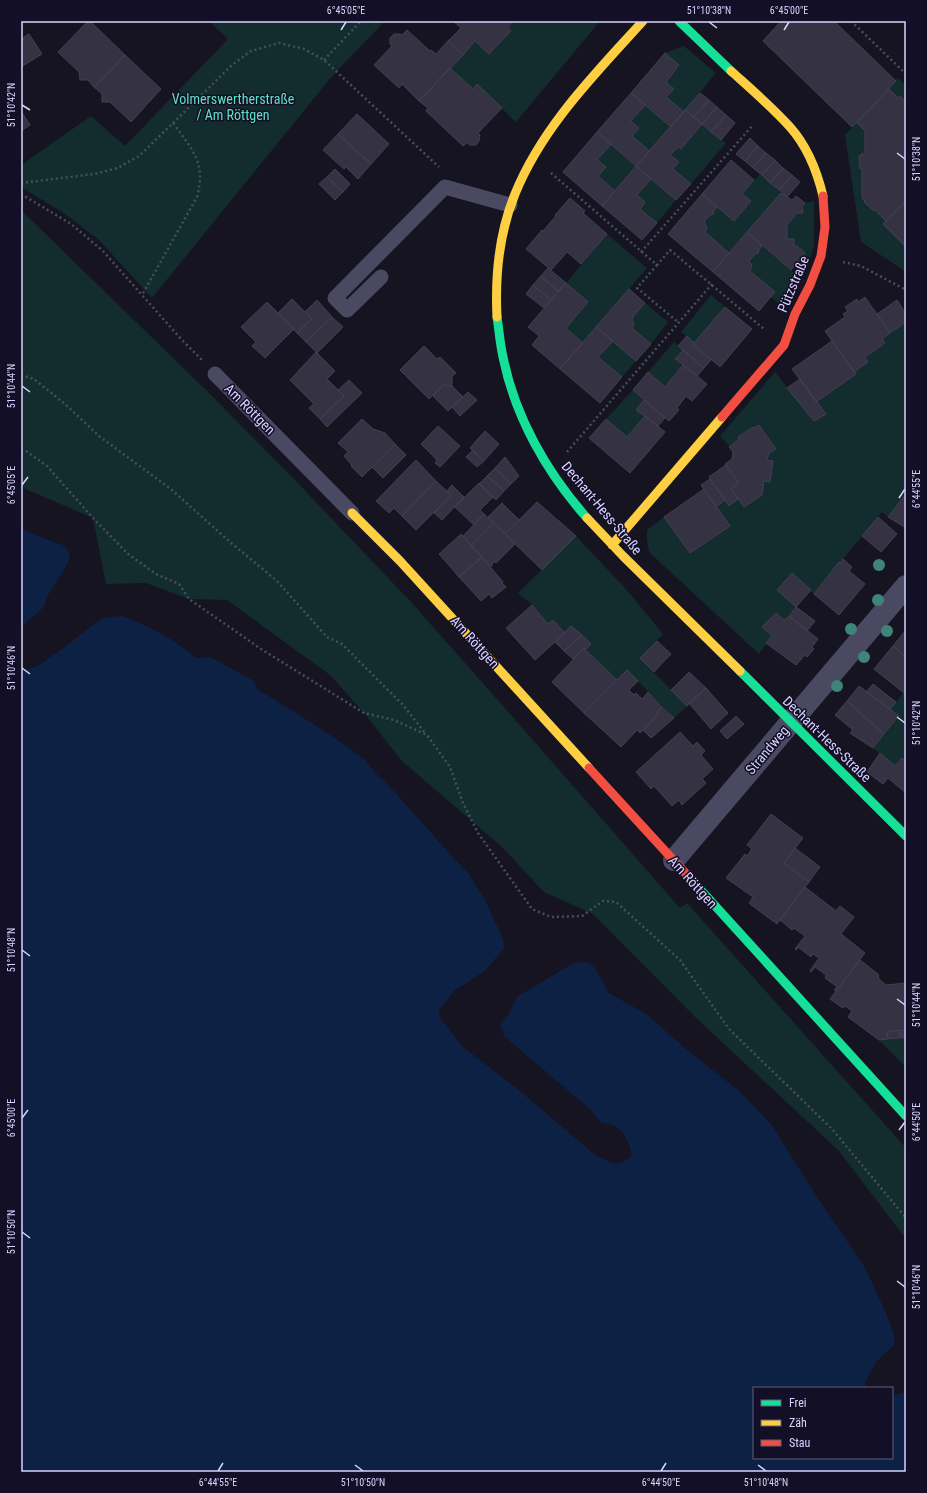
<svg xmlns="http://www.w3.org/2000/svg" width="927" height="1493" viewBox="0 0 927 1493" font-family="'Roboto Condensed',sans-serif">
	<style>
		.green { fill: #132c2d }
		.water { fill: #0d2144 }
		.building { fill: #343243; stroke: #433f54 }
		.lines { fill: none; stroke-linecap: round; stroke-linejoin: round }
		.path { stroke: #44505f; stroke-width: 2.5; stroke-dasharray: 2 3; stroke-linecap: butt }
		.lane { stroke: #4a4962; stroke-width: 15 }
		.street { stroke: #4a4962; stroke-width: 22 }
		.fast { stroke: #16e098; stroke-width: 9 }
		.slow { stroke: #ffcf43; stroke-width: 9 }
		.jam { stroke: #f24e42; stroke-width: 9 }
		.tree { fill: #3e8478 }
		.ticks { fill: none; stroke: #d9d4ff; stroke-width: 1.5 }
		.labels { text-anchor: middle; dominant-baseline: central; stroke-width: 3; stroke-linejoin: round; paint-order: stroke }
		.park-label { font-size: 14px; fill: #5fe0c0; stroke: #130f26 }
		.street-label { font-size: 14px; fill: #d9d4ff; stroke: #130f26 }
		.neatline { fill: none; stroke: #d9d4ff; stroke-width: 1.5 }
		.ticks-label { font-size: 10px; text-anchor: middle; fill: #d9d4ff }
	</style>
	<rect width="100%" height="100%" fill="#161421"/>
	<path class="green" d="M209,21H385L333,75L152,298L99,240L65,214L21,187V165L91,116L125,146L228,39Z
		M513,21H600L516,122L477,85L473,89L450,68L475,41L489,54L511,31L508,27Z
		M684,46L716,73L684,112L666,97L674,89L666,82L679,65L665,53Z
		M898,78L906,86V272L861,242L845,135Z
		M645,105L671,127L650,151L632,136L639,128L631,121Z
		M702,124L721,140L726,143L691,184L673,169L670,155L678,147L681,149Z
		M611,144L636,166L615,191L598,176L605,167L597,160Z
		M760,174L781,193L729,253L705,232L707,227L704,222L711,214L712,215L714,213L713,212L717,207L734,221L751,201L742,194Z
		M651,179L676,200L657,223L640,209L637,195Z
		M814,201V247L807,266L803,263L802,257L805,253L797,246H794V239H787V225L797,213H803L802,207L805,203Z
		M21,210L210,394L294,479L411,602L504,707L680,908L687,903L906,1148V1239L838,1150L694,1016L593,914L544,892L502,847L402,761L364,713L330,675L227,600L189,599L146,583L106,584L93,518L21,487Z
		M607,234L647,268L583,343L566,328L588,302L566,283Z
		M762,246L800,278L797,287L783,307L771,297L775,292L750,271L752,265L749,261Z
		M711,295L725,307L694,343L681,332Z
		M645,303L668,322L651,344L632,328L634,325L632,318Z
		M906,322V494L888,517L882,512L814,594L792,573L777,590L796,607L784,620L775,613L763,627L772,636L759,654L649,552L647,540V530L664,517L690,553L729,526L716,507L725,500L729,506L738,499L744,507L762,495L764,481L770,482L773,461L767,460L769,453L776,449L759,425L754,428L753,427L738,437L739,439L729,446L720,436L775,372L814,421L826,413L816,402L855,374L854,372L868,362L865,357L885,343L882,339Z
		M613,341L636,361L622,377L598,357Z
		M674,342L683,350L675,359L682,366L665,387L648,372Z
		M633,390L644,400L636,410L644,417L627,437L606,419Z
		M576,536L626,589L663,634L640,658L687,706L674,718L627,670L617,680L586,649L582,635L571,626L564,632L553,620L548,624L532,605L518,593Z
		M906,690V762L902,758L895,766L873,748L899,717L890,709Z
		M906,1038V1067L879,1040Z"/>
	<path class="water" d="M21,528L40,537L63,545L70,553L68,563L48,595L44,607L21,627Z
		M123,616C150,627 174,639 196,658L210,657L254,681L257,689C293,711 329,733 363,758C371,765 375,775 384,780L448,852L468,873L485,900L503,939L504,948L486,970L455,990L439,1010L440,1018L462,1046L515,1087L593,1153C607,1162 618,1169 631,1156C632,1146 623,1129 613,1125C610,1123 605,1125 601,1122C597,1119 594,1114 591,1110L504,1036L500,1024L508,1016L517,997L575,962L589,963L594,967L609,993L646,1014L693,1055L737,1089L771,1124L819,1200L864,1266L886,1313L895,1338L893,1346L876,1362L865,1383L866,1388H754V1458H892V1396L906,1392V1472H21V671L36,667L65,647L95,623L103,618Z"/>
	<path class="building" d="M88,21H90L125,55L94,87L88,80H80L79,72L58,52Z
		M453,21H513L508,27L511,31L489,54L475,41L463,55L448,41L461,28Z
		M781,21H834L896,81L852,127L763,41Z
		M407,30L430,51L431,50L436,54L448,41L463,55L419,101L402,84L399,88L374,65L392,46L390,44V38L394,34H400L402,35Z
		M29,34L42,54L21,67V39Z
		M665,53L679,65L666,82L674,89L666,97L684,112L671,127L631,93Z
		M125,55L161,89L131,122L110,102H102V94L94,87Z
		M450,68L473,89L477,84L502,108L478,133L480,135L479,141L476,145H470L467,143L463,146L426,111L428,108L419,101Z
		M889,89L898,98L900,96L906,102V201L886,221L875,210L874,211L864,202L865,201L862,198V169H860L859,156H861V154H865V131L857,123Z
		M631,93L645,105L631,121L639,128L632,136L650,151L636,166L597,132Z
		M700,93L709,100L694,117L685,110Z
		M709,100L717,107L702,124L694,117Z
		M717,107L726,115L711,132L702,124Z
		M685,110L702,124L681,149L678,147L670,155L679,162L673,169L691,184L676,200L636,166Z
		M21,111L30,125L21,131Z
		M357,114L389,144L371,164L338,134Z
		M726,115L735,123L721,140L711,132Z
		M597,132L611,144L597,160L606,167L598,176L615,191L602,206L563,172Z
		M338,134L371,164L358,179L346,167L344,169L323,150Z
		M750,138L758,146L745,161L736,154Z
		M758,146L766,153L753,168L745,161Z
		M766,153L775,160L762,175L753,168Z
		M731,160L754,180L742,194L751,201L734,221L702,194Z
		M775,160L783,168L770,183L762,175Z
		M636,166L651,179L637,195L645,202L640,209L657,223L642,240L602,206Z
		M783,168L792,175L779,190L770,183Z
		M335,169L350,184L343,192L327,177Z
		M792,175L800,182L787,197L779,190Z
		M327,177L343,192L335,200L319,184Z
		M781,193L792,200L796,196L805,203L802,207L803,213H797L787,225V239H794V246H797L805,253L802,257L803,263H797L791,270L747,232Z
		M702,194L717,207L713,212L714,213L712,215L711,214L704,222L707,227L705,232L729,253L713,272L668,234Z
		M570,198L585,211L583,213L607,234L581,264L567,252L551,270L526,249L542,230L543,231L556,216L555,215Z
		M906,201V247L883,224Z
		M747,232L762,246L758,251L759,252L757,254L756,253L749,261L752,265L750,271L775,292L759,311L713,272Z
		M548,268L566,283L558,291L541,276Z
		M541,276L558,291L551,300L533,285Z
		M566,283L588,302L566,328L583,343L560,369L532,345L539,336L528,327Z
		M533,285L551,300L544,308L526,294Z
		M629,289L645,303L632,318L634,325L632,328L651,344L636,361L596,327Z
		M865,297L890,333L882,339L885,343L865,357L868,362L854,372L825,331L845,317L843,314L848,311L845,307L857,299L858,302Z
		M292,299L312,319L297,333L278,313Z
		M317,300L332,317L306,342L297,333L312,319L305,312Z
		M897,300L906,314V322L890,333L877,314Z
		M267,302L294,329L265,358L252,346L256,342L241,327Z
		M725,307L752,329L720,367L693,344Z
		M332,317L343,327L317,353L306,342Z
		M596,327L613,341L598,357L622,377L600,403L560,369Z
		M687,336L694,343L693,344L711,360L704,368L678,346Z
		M832,341L856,374L816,402L792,369Z
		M424,346L437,359L440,357L456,373L452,376V386L443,385L429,399L400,370Z
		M683,350L704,368L697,376L675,359Z
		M316,352L335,371L327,379L344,396L320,419L309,408L314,404L290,380Z
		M683,365L707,384L692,401L686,396L677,408L679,410L669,421L633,390L648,372L665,387Z
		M800,379L826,414L814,421L787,388Z
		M349,380L362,393L327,427L320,419L344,396L338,390Z
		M443,385L452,386L463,397L448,411L433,396Z
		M468,392L477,400L460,416L452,407Z
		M644,400L665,418L658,426L636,410Z
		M645,416L665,432L630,473L589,438L606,419L627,437Z
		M362,419L373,429L385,433L395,444L362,477L351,466L352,465L344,456L348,452L338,443Z
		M759,425L776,449L769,453L767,460L773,461L770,482L764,481L762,495L744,507L731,489L739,483L725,464L732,459L733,452L729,447L739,439L738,437L753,427L754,428Z
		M438,426L460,446L440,467L435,463L437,460L421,444Z
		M485,431L499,444L484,461L470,448Z
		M395,444L406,455L383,478L372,467Z
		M473,450L484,461L477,467L466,457Z
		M505,457L519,476L511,484L495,468Z
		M416,460L436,481L402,516L394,508L389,513L376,501Z
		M726,465L739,483L731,489L738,499L729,506L709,477Z
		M495,468L511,484L504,491L487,476Z
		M487,476L504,491L496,500L479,484Z
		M710,479L725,500L716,507L701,485Z
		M436,481L451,495L416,530L402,516Z
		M479,483L493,497L480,510L484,514L474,525L455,507Z
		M452,485L464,497L442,520L434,513L451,495L447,491Z
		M704,489L730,526L690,553L664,517Z
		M906,494V528L888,517Z
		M537,502L576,536L542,570L505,534Z
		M502,503L519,520L505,534L488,517Z
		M484,514L494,523L471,546L463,536Z
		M878,517L897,534L881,552L862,536Z
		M494,523L515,544L496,563L494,561L491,567L471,546Z
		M461,534L482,557L459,577L439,554Z
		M482,557L503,582L502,583L506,587L492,598L489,594L481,601L459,577Z
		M843,559L852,567L849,571L865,584L839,615L814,594L839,562L840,563Z
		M792,573L811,590L796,607L777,590Z
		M532,605L548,624L553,620L565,633L535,660L506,628Z
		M796,607L815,621L807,631L789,616Z
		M776,613L784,620L789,616L818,639L812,647L814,649L807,657L805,655L796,665L766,643L772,636L762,627Z
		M571,626L582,635L564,651L555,642Z
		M906,630V657L893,646Z
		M582,635L591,644L586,649L584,648L573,659L564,651Z
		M657,641L671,654L654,672L640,658Z
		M893,646L906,657V690L904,693L874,669Z
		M584,648L617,680L584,713L552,682Z
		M627,670L638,681L629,690L634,695L636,693L642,699L648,692L662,707L657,713L658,714L640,733L637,730L621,747L584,713Z
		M689,672L706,688L687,706L671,690Z
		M873,684L896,702L890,709L866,692Z
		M859,686L899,716L884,734L847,701Z
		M706,688L728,713L711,729L689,703Z
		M847,701L884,734L873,748L850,733L853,730L835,715Z
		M662,707L674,718L651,738L643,730L658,714L657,713Z
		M736,716L744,724L727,739L720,731Z
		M680,732L693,746L697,742L705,751L701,755L713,769L702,779L706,783L682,805L679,800L672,806L654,786L651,789L636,772Z
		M880,753L895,766L902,758L906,762V793L888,778L883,784L867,772Z
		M771,814L803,838L784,863L809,882L777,924L750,904L749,903L753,897L726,878L745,854L747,856L752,849L747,845Z
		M795,848L820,867L809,882L784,863Z
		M805,887L836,911L840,906L854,917L841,934L865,953L836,991L834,990L837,987L825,978L826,975L815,967L811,972L810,971L819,958L813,954L811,957L798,947L796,950L795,949L805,936L794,928L792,930L780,920Z
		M860,960L878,974L879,979L886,985L906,983V1030L902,1031L903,1038H900V1030L887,1032L888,1039L879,1040L848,1017L852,1011L845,1006L843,1008L830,999Z
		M900,1030V1038L888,1039L887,1032Z
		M906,1030V1038H903L902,1031Z"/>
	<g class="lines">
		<path class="path" d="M851,21L906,74
			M324,60L361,21
			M173,123L232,65L251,51L279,43L304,49L324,60L439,167
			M551,173L657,265L670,250L764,329
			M21,183L94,174L118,168L139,156L173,123C193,151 206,162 197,197L142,295
			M21,194L71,224L103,251L181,339L202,360
			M641,252L753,125
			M843,262L861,266L906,290
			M657,265L637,288L678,322
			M21,375L34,379L65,404L99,436L172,490L230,542L277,581L327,637L342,644L403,705L426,734
			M21,450L26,451L47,466L93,518L128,554L156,574L179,584L189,599L261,649L364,713L394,720L427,735L450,767L463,803L478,833L532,909L551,917L582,916L603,901L616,902L680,960L729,1029L832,1129L906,1218
			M567,452L712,284"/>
		<path class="lane" d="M381,277L347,310L335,298L445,187L510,205
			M215,374L352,513"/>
		<path class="street" d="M674,860L906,586"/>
		<path class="fast" d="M679,21L731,71
			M497,317C499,330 500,344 503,357C515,417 547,473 587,518
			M740,671L906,836
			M698,887L906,1116"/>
		<path class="slow" d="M731,71C751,89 772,107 790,127C807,146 817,171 823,196
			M497,317C495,276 499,233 515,194C542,127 595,74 643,21
			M352,513L400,561L589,768
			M587,518L623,556L740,671
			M612,545L722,417"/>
		<path class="jam" d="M722,417L784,345L795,314L810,285L821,256L825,227L823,196
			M589,768L698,887"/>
	</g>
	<g class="tree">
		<circle cx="879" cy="565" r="6"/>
		<circle cx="878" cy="600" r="6"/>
		<circle cx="851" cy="629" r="6"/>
		<circle cx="887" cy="631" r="6"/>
		<circle cx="864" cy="657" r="6"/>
		<circle cx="837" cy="686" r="6"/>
	</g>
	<path class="ticks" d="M709,22L717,28M341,30L346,22M784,30L789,22M22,105L30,110M897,153L905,159M22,386L30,392M22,485L28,477M899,498L905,489M22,668L30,674M897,717L905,723M22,950L30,956M897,999L905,1005M22,1118L28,1110M899,1130L905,1122M22,1232L30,1238M897,1281L905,1287M355,1465L363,1471M758,1465L766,1471M218,1471L223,1463M661,1471L666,1463"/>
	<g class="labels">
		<g class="park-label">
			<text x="233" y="99">Volmerswertherstraße<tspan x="233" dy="16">/ Am Röttgen</tspan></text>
		</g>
		<g class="street-label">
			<text transform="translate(793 284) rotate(-67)">Pützstraße</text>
			<text transform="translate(250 409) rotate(45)">Am Röttgen</text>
			<text transform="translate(602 508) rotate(50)">Dechant-Hess-Straße</text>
			<text transform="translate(475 642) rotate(48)">Am Röttgen</text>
			<text transform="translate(827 739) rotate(44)">Dechant-Hess-Straße</text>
			<text transform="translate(767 750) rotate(-50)">Strandweg</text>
			<text transform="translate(693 882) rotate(48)">Am Röttgen</text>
		</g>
	</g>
	<rect width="927" height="1493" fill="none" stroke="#130f26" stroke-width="44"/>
	<rect x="753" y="1387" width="140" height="72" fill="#130f26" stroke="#625e7d"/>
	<rect x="761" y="1400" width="20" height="6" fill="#16e098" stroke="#625e7d"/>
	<text x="789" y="1407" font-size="12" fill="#d9d4ff">Frei</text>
	<rect x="761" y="1420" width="20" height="6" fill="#ffcf43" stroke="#625e7d"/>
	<text x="789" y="1427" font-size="12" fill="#d9d4ff">Zäh</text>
	<rect x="761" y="1440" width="20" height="6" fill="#f24e42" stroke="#625e7d"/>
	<text x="789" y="1447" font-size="12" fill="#d9d4ff">Stau</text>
	<rect x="22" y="22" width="883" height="1449" class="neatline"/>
	<g class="ticks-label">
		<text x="346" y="14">6°45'05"E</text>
		<text x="709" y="14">51°10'38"N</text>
		<text x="789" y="14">6°45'00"E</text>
		<text transform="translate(11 105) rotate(-90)" y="4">51°10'42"N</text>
		<text transform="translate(916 159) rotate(-90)" y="4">51°10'38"N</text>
		<text transform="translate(11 386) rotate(-90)" y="4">51°10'44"N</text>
		<text transform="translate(11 485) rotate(-90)" y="4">6°45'05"E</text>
		<text transform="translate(916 489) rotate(-90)" y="4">6°44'55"E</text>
		<text transform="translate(11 668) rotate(-90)" y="4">51°10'46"N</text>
		<text transform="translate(916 723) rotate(-90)" y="4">51°10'42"N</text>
		<text transform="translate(11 950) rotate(-90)" y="4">51°10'48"N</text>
		<text transform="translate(916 1005) rotate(-90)" y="4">51°10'44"N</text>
		<text transform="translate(11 1118) rotate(-90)" y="4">6°45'00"E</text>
		<text transform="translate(916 1122) rotate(-90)" y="4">6°44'50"E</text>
		<text transform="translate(11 1232) rotate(-90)" y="4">51°10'50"N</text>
		<text transform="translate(916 1287) rotate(-90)" y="4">51°10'46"N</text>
		<text x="218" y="1486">6°44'55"E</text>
		<text x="363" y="1486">51°10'50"N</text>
		<text x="661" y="1486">6°44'50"E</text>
		<text x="766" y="1486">51°10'48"N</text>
	</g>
</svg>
